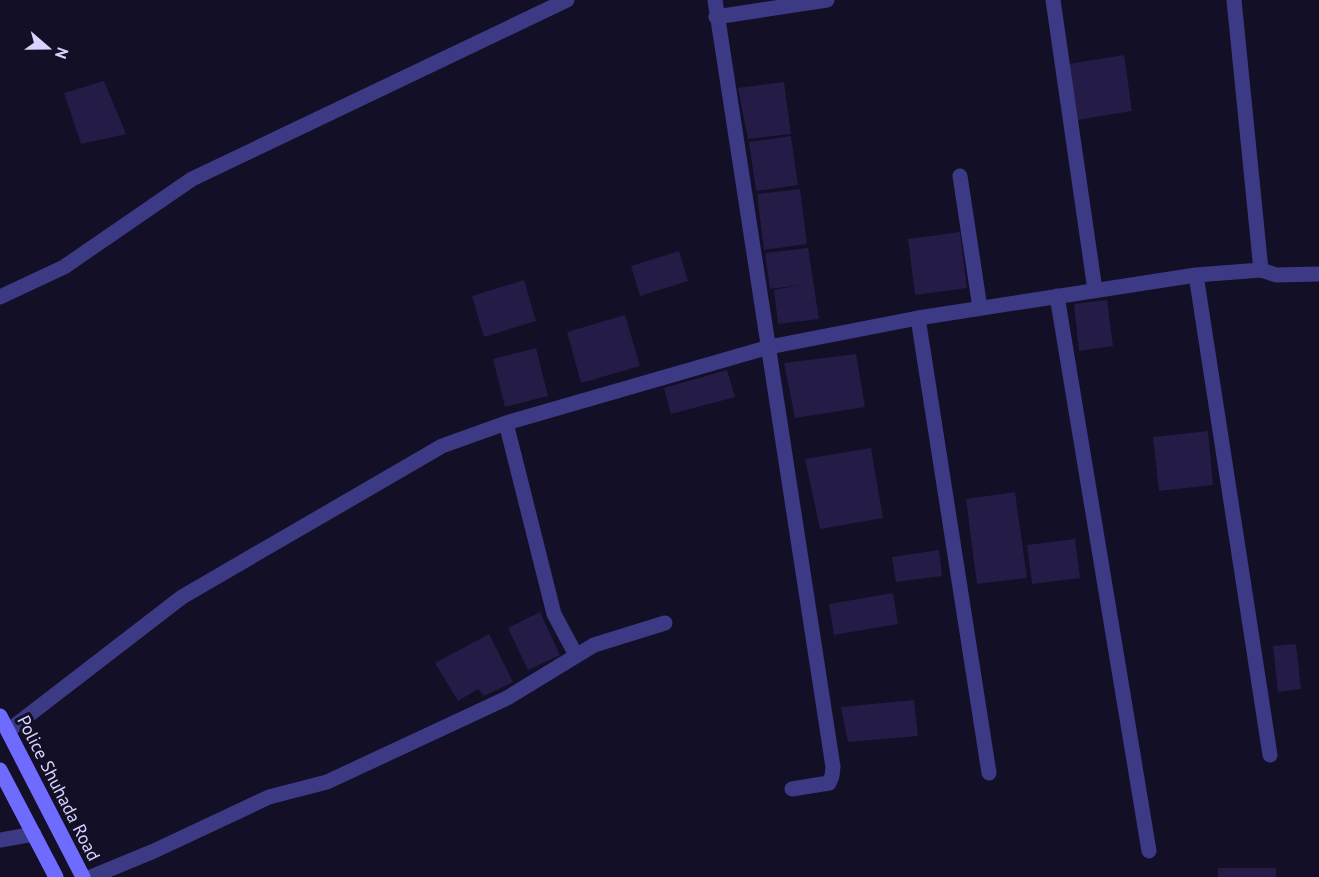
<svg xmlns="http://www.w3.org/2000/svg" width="1319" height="877" viewBox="0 0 1319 877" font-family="'PT Sans',sans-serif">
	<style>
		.building { fill: #241b47 }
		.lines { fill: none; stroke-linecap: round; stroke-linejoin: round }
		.street { stroke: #3d3a85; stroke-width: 15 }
		.secondary { stroke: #6f6bff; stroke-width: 15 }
		.labels { text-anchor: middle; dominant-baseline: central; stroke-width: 6; stroke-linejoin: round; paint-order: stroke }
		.street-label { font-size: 18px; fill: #d9d4ff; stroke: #130f26 }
	</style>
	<rect width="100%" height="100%" fill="#130f26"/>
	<path class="building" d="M1124,55L1132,111L1077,120L1068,64Z
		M104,81L126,134L81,144L64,93Z
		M784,82L791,134L748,139L738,88Z
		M791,136L798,185L756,191L749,142Z
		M800,189L807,244L764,250L757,194Z
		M960,232L967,288L915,295L908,239Z
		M808,248L819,319L778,324L774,290L799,285L770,289L765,253Z
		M679,251L688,281L640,296L631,266Z
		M524,280L536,321L484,337L472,296Z
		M1107,300L1113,346L1079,351L1074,304Z
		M625,315L640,366L581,383L567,332Z
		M536,348L548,396L505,407L493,359Z
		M856,354L865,407L795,418L784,363Z
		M727,370L735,397L671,414L664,388Z
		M1208,431L1213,485L1159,491L1153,437Z
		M871,448L883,518L820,529L805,459Z
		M1015,492L1027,578L977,584L966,499Z
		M1075,539L1080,578L1032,584L1027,545Z
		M939,550L942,576L896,582L892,557Z
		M893,593L898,624L834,635L829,604Z
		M540,612L560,655L528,670L508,628Z
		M489,634L513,682L484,696L478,689L458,701L435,663Z
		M1296,644L1301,689L1278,692L1273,646Z
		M914,700L918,736L848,742L841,707Z
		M1218,868H1276V877H1218Z"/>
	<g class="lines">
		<path class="street" d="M715,0L833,767L832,776L829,783L792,789
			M1053,0L1095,290
			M1234,0L1261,270
			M716,17L827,0
			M960,176L980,308
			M1196,275L1270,755
			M1057,296L1149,851
			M0,297L64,267L192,179L567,0
			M918,318L989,773
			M506,423L554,614L576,655
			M8,731L182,597L442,446L506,423L769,347L918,318L1196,275L1261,270L1276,275L1319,274
			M0,840L34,834
			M91,877L154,851L269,797L327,782L507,698L594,645L665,623"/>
		<path class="secondary" d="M0,716L83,877
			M0,770L56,877"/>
	</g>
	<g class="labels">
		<g class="street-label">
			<text transform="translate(59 788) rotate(63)">Police Shuhada Road</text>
		</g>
	</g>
	<g transform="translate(48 48) rotate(110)" stroke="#130f26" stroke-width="4.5" paint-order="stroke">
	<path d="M0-4.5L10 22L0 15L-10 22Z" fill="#d9d4ff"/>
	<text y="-9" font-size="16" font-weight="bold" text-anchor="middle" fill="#d9d4ff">N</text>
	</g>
</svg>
